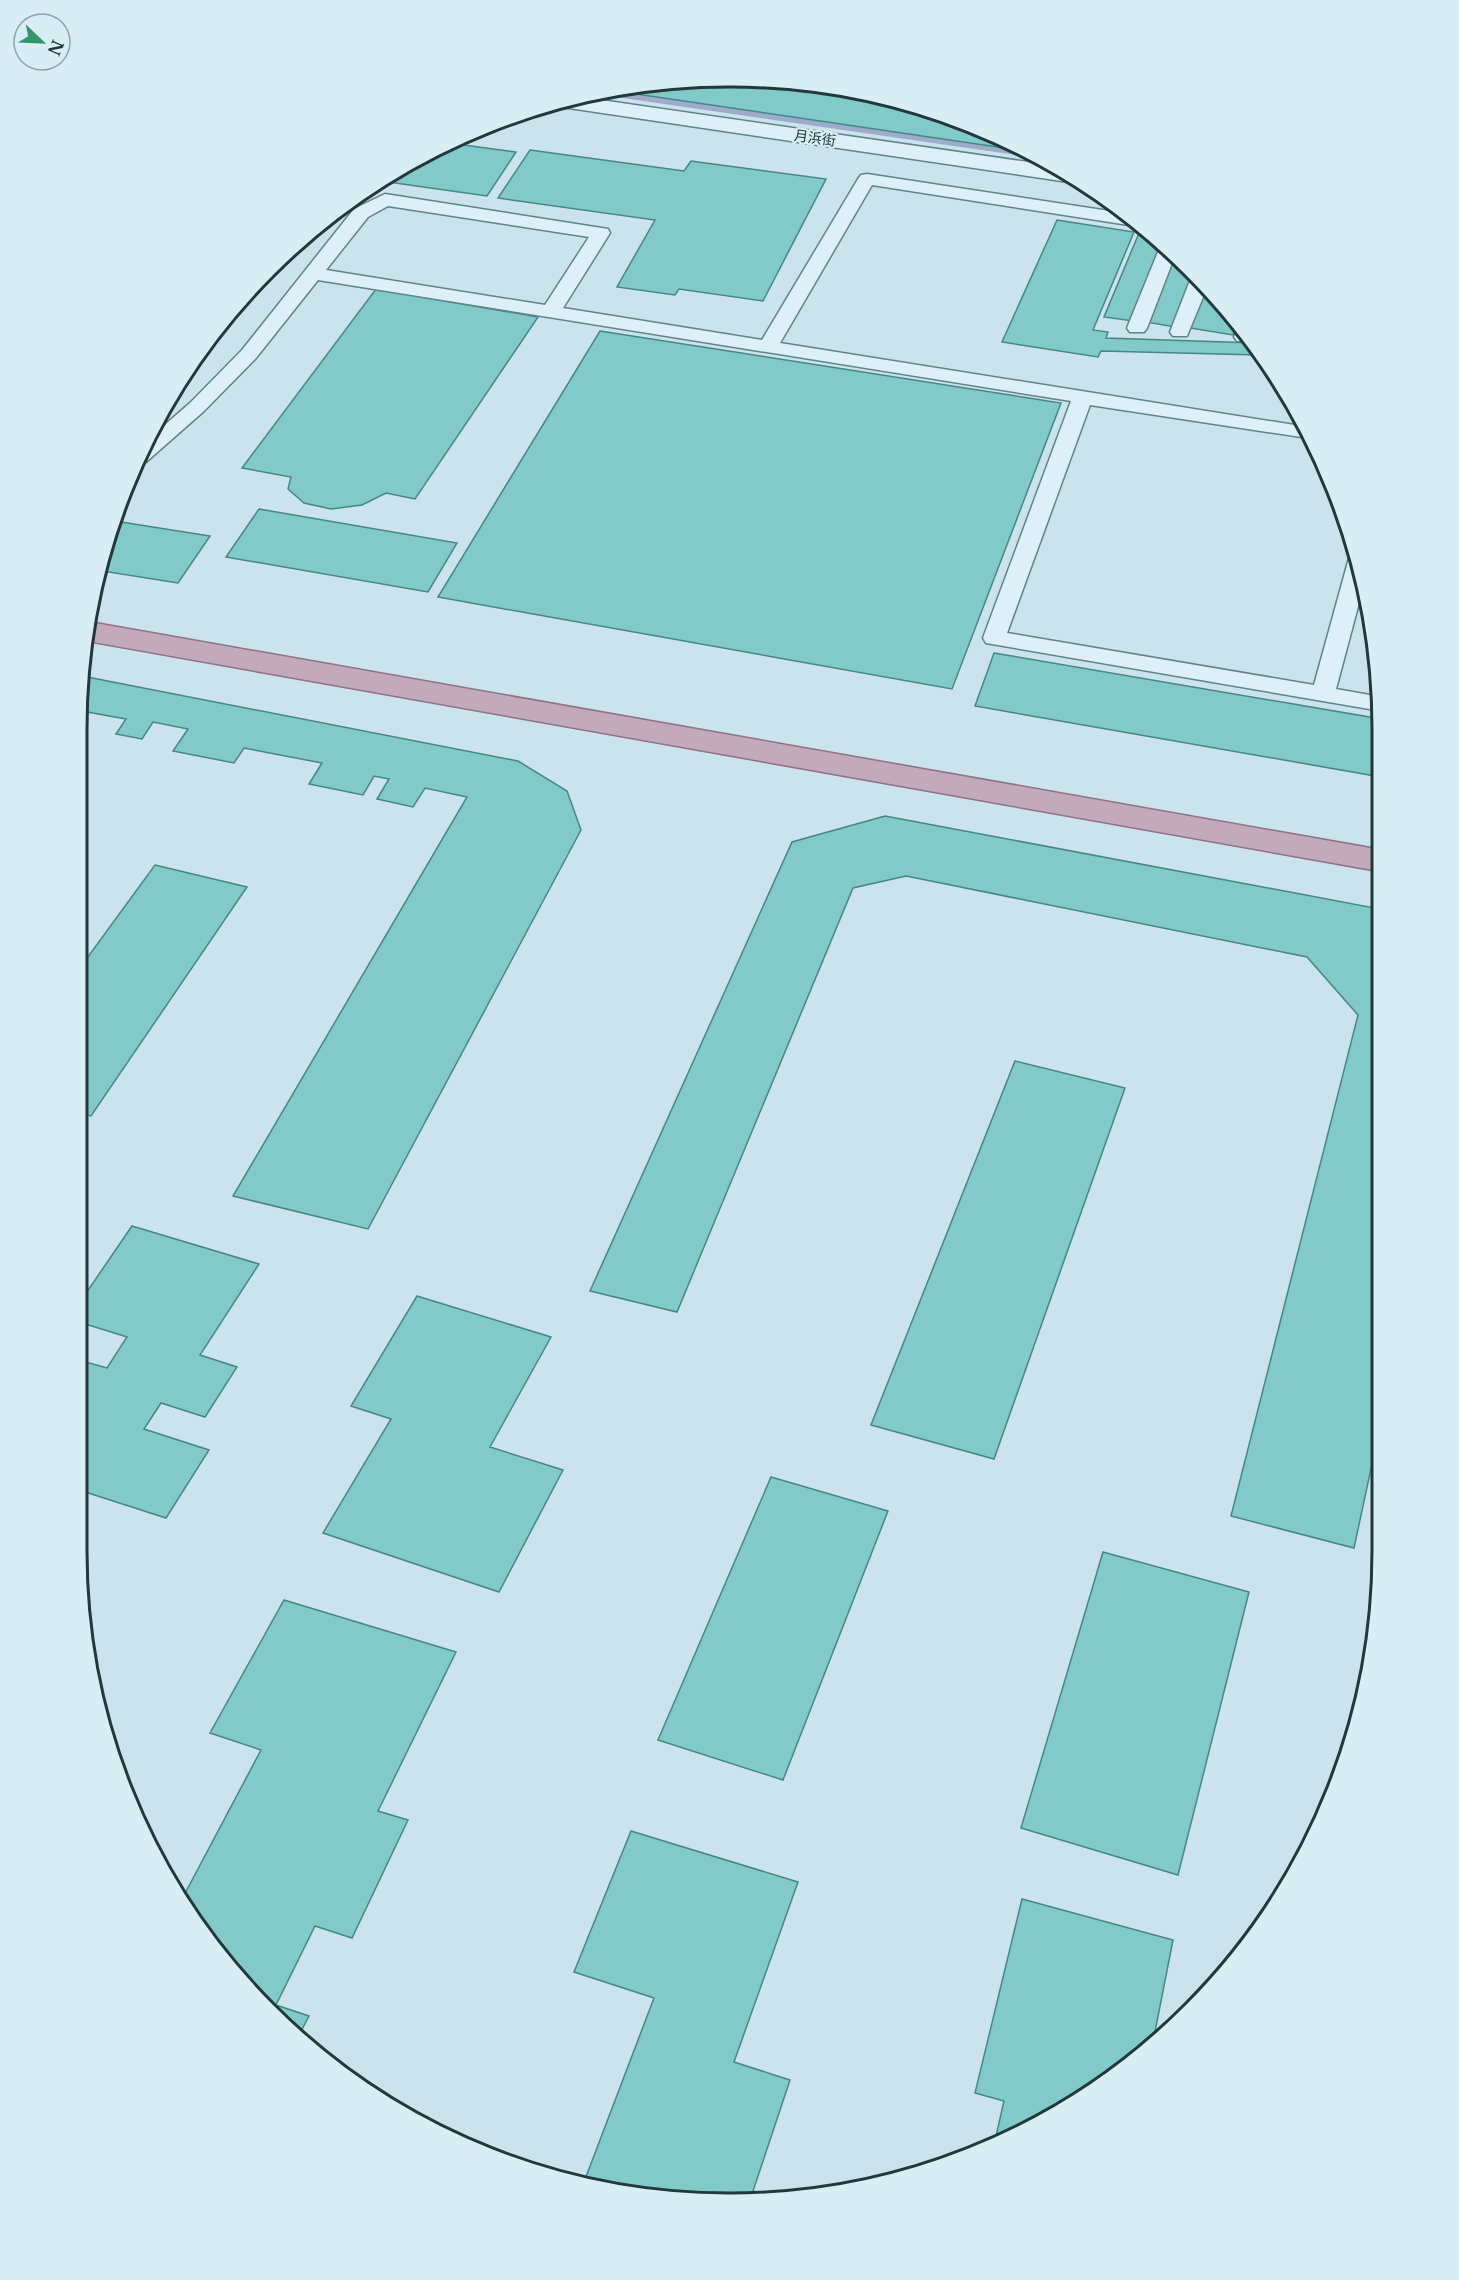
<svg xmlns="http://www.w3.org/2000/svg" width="1459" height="2280" viewBox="0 0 1459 2280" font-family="'Libre Baskerville','Noto Sans SC',serif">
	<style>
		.green { fill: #9eaccb }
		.water { fill: #c2aabb; stroke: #907186; stroke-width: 1.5 }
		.building { fill: #82c9c9; stroke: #468786; stroke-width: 1.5 }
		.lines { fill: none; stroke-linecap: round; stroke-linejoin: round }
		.service-casing { stroke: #5f8489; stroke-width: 3 }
		.tertiary-casing { stroke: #5f8489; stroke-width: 3 }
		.service { fill: #ddf0f8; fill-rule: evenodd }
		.tertiary { fill: #ddf0f8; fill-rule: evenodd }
		.labels { text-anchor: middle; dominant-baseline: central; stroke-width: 4.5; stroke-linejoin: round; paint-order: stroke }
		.far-street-label { font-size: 14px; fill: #22393b; stroke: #d9edf5 }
		.rim { fill: none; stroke: #22393b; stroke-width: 3 }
	</style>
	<rect width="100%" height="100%" fill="#cae3ed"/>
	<path class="green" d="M773,78L899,99L1019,144L1043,159L595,94L645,82Z"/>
	<path class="water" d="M88,621L1380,849V872L83,641Z"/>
	<path class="building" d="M773,78L899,99L1019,144L1032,152L609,90L645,82Z
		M449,143L516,152L487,196L381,181L371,195L361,194L403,164Z
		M530,150L684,171L691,161L826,179L763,301L679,289L675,295L617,287L655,220L498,198Z
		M1057,220L1134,232L1093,330L1108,332L1106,338L1255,343L1264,359L1256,358L1258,355L1101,351L1098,357L1002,342Z
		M1139,233L1151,235L1162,247L1133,321L1104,317Z
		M1172,256L1194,278L1175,327L1146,322Z
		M376,289L538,317L415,499L386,493L362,505L331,509L304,503L288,489L291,477L242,468Z
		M1205,289L1237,322L1233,335L1190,328Z
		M600,331L1061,403L952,689L438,597Z
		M259,509L457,543L428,592L226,557Z
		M115,521L210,536L178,583L102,571Z
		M994,653L1381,719V777L975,706Z
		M82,676L518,761L567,791L581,830L368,1229L233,1196L467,797L425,788L413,807L377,799L389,779L374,776L363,795L309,784L322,763L244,748L234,763L173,751L188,729L153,722L142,739L116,734L126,719L82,711Z
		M885,816L1380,909L1378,1436L1354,1548L1231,1516L1358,1015L1307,957L906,876L853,888L677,1312L590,1291L792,842Z
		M155,865L247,887L91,1116L82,1114V965Z
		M1015,1061L1125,1088L994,1459L871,1425Z
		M132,1226L259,1264L200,1355L237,1367L205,1417L161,1403L144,1429L209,1450L166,1518L82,1491V1361L107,1368L127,1337L82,1323V1299Z
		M417,1296L551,1337L490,1447L563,1470L499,1592L323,1533L391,1419L351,1406Z
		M771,1477L888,1511L783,1780L658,1740Z
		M1103,1552L1249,1592L1178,1875L1021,1828Z
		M284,1600L456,1652L378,1811L408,1820L352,1938L315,1926L276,2005L309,2016L298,2037L239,1981L187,1914L181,1901L261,1750L210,1733Z
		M631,1831L798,1882L734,2062L790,2080L750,2200L687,2202L584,2182L654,1998L574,1972Z
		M1022,1899L1173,1940L1152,2047L1093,2093L1018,2136L994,2145L1004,2101L975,2093Z"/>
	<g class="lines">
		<defs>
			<path id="service" d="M867,174L1129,214L1140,224L1135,226L872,185L780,343L1307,427L1314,439L1090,405L1007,633L1314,685L1349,558L1352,553L1357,552L1364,584L1336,689L1381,697V711L986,643L983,638L1071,401L318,280L256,358L204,411L146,462L136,463L151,437L190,403L242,350L354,209L385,194L608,229L610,233L563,308L762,340L858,179L861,175ZM388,206L589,237L545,305L326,270L368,217Z
				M1160,247L1174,258L1147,328L1144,332H1130L1127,328Z
				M1194,278L1206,290L1187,336H1173L1170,332L1189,283Z
				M1242,326L1252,339L1251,341H1237L1234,337L1239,327Z"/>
			<path id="tertiary" d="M580,97L1055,166L1076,180L1068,182L562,107L553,103Z"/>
		</defs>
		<use href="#service" class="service-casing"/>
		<use href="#tertiary" class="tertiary-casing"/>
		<use href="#service" class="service"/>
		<use href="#tertiary" class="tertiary"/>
	</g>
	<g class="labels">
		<g class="far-street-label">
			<text transform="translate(815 138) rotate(8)">月浜街</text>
		</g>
	</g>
	<path d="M0 0H1459V2280H0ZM729 87H730A642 642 0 0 1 1372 729V1551A642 642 0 0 1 730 2193H729A642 642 0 0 1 87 1551V729A642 642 0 0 1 729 87Z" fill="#d9edf5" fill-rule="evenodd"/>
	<path class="rim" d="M729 87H730A642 642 0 0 1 1372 729V1551A642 642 0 0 1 730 2193H729A642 642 0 0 1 87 1551V729A642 642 0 0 1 729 87Z"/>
	<g transform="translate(42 42) rotate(113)"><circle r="28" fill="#d9edf5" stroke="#90a5ab" stroke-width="1.5"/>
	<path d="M0-4.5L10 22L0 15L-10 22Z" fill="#31966b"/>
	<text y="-9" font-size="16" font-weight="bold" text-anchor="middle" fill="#22393b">N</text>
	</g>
</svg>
